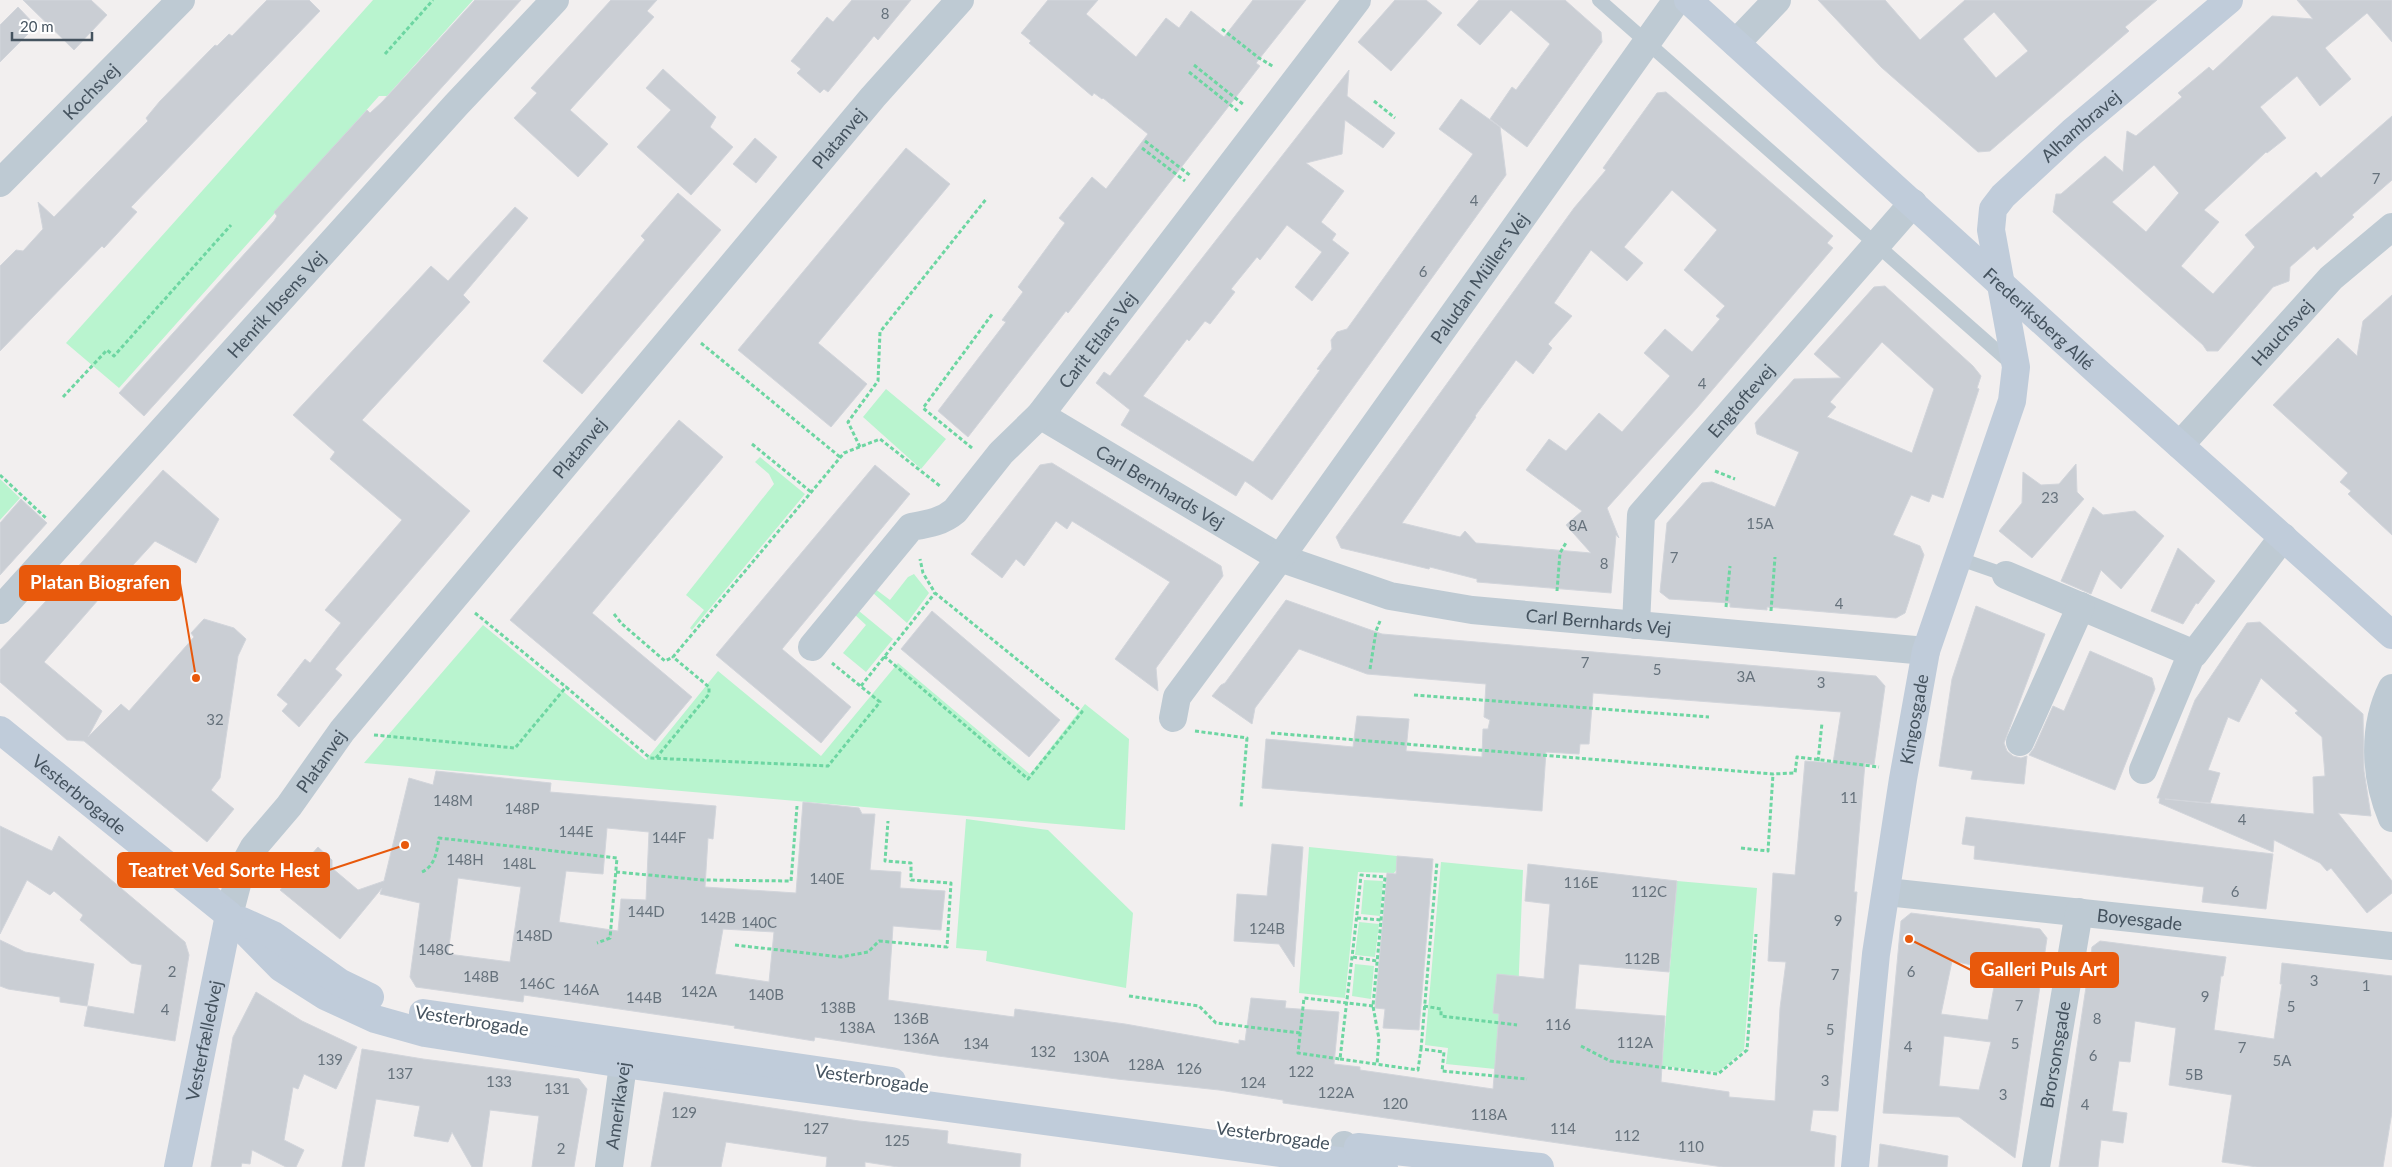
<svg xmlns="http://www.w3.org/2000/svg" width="2392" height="1167" viewBox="0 0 2392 1167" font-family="Lato,sans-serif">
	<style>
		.green { fill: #b9f4cf }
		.building { fill: #caced4; stroke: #d2d5db; fill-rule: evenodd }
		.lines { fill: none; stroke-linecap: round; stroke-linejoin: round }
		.path { stroke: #6dd6a2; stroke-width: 3; stroke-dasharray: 4 2.5; stroke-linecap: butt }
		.lane { stroke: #becad3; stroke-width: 14 }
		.street { stroke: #becad3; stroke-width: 28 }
		.secondary { stroke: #c0ccda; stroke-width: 28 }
		.labels { text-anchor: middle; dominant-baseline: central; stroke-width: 5; stroke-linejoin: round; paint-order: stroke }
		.number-label { font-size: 15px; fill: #66727c }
		.street-label { font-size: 18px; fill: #45535f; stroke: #fff }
		.leader { fill: none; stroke: #e8590c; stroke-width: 2 }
		.callout-dot { fill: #e8590c; stroke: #fff; stroke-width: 2 }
		.callout { fill: #e8590c; stroke: #e8590c; stroke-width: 2 }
		.callout-label { font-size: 19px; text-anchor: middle; font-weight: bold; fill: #fff }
	</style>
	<rect width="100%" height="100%" fill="#f2efef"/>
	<path class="green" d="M373,0H473L387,96H379L119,388L66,343Z
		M886,389L946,439L921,469L863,417Z
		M760,457L805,494L692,630L690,628L704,610L686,595L774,484L769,474L755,462Z
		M0,479L20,498L0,520Z
		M914,574L929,593L907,623L873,593L874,588L890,600L908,577Z
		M859,611L893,639L866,672L843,653L866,625L853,613Z
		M483,625L646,760L718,671L821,756L898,663L1030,774L1085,704L1129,739L1125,830L364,763Z
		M966,819L1048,830L1133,913L1126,988L986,961L987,951L956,948Z
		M1309,847L1397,856V869L1394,873L1358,872L1345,998L1299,993Z
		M1441,862L1523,870L1515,1071L1446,1064L1448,1048L1425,1045Z
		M1364,880L1383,881L1380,916L1361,914Z
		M1677,881L1757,888L1744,1050L1718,1072L1662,1066Z
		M1359,922L1379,924L1375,957L1355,955Z
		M1355,964L1374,966L1371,999L1352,996Z"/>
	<path class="building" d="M23,0H91L107,15L74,50Z
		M267,0H309L320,11L131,207L137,212L104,248L102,246L0,351V266L16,250L23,251L43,229L38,202L54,217L148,121L146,118L160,101L215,45L217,46L229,34L232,36Z
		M475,0H521L144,416L119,393L274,221L277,216L274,212L303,180L367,110L370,113L382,102Z
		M611,0H657L647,11L654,17L570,110L608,144L578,177L514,118L537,93L531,88Z
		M852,0H911L878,40L874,36L828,92L824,89L820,93L797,73L801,69L791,61L827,17L833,22Z
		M1048,0H1098L1086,14L1136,57L1166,18L1179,28L1191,11L1224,37L1253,0H1306L1256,63L1260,66L1068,313L1066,311L968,437L938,411L1006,322L1002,320L1023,292L1018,287L1065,223L1059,218L1092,177L1106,189L1148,134L1103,98L1102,99L1094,93L1092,96L1029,43L1031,41L1021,33Z
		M1395,0H1426L1442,13L1391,71L1358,42Z
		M1479,0H1565L1601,32L1602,42L1527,147L1490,119L1512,87L1516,90L1550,44L1511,10L1480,45L1457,25Z
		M1818,0H1885L1920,40L1965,0H2157L2125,27L2129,31L1990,151L1978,152L1881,67ZM1994,12L2028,51L1996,78L1963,39Z
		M2297,0H2392V42L2367,13L2325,48L2351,79L2320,106L2297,76L2260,107L2286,138L2267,153L2266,152L2204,210L2219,222L2181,266L2213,294L2255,247L2245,235L2316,172L2321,178L2392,116V180L2352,215L2354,217L2317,250L2314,246L2290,267L2289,281L2273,287L2218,351H2207L2203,345L2053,212L2056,194H2061L2105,156L2123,172L2127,131L2136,136L2182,97L2178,93L2209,67L2213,71L2272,16L2313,19ZM2154,165L2179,193L2146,232L2112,202Z
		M18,7L36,26L0,62V25Z
		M663,69L716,117L710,127L733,147L691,195L637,147L671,110L646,88Z
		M1349,70L1347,96L1395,133L1383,148L1345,120L1342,154L1306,163L1344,191L1321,222L1336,234L1332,240L1349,253L1312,301L1295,287L1322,252L1287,225L1260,260L1257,257L1231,289L1235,292L1210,324L1205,321L1189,341L1187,339L1143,396L1253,462L1320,370L1317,369L1332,349L1331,340L1337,332L1347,329L1473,154L1439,129L1461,99L1500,127L1506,175L1272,500L1245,481L1236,496L1121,425L1130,410L1096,383L1104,372L1110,376Z
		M1666,92L1833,236L1827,243L1833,248L1697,408L1607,508L1619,538L1616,535L1611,593L1477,582V579L1430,567L1429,569L1341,548L1336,537L1574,208L1606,170L1603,168L1657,93ZM1672,190L1717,230L1684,270L1725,306L1716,316L1720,319L1692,352L1665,329L1644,353L1670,376L1622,432L1599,413L1566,451L1549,439L1526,470L1582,511L1566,525L1591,553L1476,543L1465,531L1460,537L1402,523L1476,417L1475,416L1516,360L1533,374L1552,348L1548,344L1572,316L1554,303L1591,250L1627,281L1643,263L1624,247Z
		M755,138L777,157L756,183L733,164Z
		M906,148L950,184L818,343L867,384L831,427L738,350Z
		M678,193L721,230L582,394L543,361L645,240L641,236Z
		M515,207L528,218L463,295L470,302L362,420L470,511L335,669L342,675L299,727L282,711L288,704L277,695L305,659L310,663L341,623L325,610L402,520L330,459L335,452L293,415L431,266L448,281Z
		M1885,286L1973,366L1981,376L1977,388L1979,389L1943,498L1932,494L1929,502L1911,495L1893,535L1920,546L1924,555L1905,613L1896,618L1767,607V610L1730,607V603L1669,599L1660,592L1667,523L1702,483L1712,482L1775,507L1799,452L1757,434L1755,423L1794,379L1841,378L1814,354L1874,287ZM1882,342L1934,389L1912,453L1827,417L1836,407L1830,402Z
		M2392,295V535L2348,494L2351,491L2340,482L2348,473L2273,405L2338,338L2357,356L2363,321Z
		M679,420L723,457L592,613L692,697L655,741L510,620Z
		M1052,463L1221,566L1223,576L1156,668L1158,691L1115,659L1170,582L1072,521L1067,529L1056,521L1024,566L1016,559L1002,578L971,554L1040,465Z
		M2076,464L2077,492L2084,499L2032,558L1999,531L2022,503L2023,472L2041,485L2059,484Z
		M875,465L910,494L782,649L851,707L821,743L716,655Z
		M163,470L219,519L196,563L155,541L114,586L112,584L44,662L102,711L88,737L121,704L129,711L194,637L191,633L204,619L234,628L246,639L238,656L220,778L211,790L234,809L207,842L84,741L67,740L0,682V650L75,570Z
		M21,499L47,523L0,575V523Z
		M2093,507L2103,515L2135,511L2164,536L2121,589L2101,570L2091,594L2061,581Z
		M2178,548L2215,581L2198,604L2196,603L2183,624L2151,611Z
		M1286,600L1382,634L1876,676L1885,686L1874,765L1865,763L1854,892H1857L1838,1111L1813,1110L1810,1131L1836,1136L1834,1167H1723L1283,1103V1100L1219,1090L1117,1079L938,1056L815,1037L814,1041L734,1028L735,1026L524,995L523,1002L416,987L410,977L420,903L380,894L382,888L340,939L280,890L318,847L332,860V868L358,890L384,881L409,778L433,785L436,771L551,783L550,792L716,806L713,839L708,838L705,887L796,893L803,802L859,808L862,814H875L870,870L901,872L900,888L945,891L941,930L893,926L888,1000L1014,1017L1015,1009L1125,1024L1239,1044V1040L1245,1041L1251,998L1286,1001L1285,1008L1339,1012L1334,1064L1360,1067V1070L1493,1089L1499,1014L1493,1013L1497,974L1544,979L1550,904L1525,901L1528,864L1677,881L1669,972L1579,964L1575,1009L1665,1016L1661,1082L1729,1092V1097L1775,1101L1780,1008L1786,962L1768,961L1773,873L1795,875L1805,761L1833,763L1841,712L1593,693L1589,744H1580L1579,754L1546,752L1542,811L1262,788L1266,739L1353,747L1357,716L1409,719L1406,751L1482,757L1483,729H1488L1490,720L1484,717L1486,684L1367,674L1299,649L1255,708L1252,724L1212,696L1221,685L1225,683ZM607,828L649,832L646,900L621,899L618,931L559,922L566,871L603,874ZM458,878L521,887L510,962L448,954ZM723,929L774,932L769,982L715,974Z
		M1976,606L2045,634L2004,743L2007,751L2013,756L2021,758L2027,756L2024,784L1971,779L1973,771L1939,766L1952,679Z
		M932,611L1060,720L1029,757L901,649Z
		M2260,622L2363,714L2364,771L2371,816L2338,813L2392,881V893L2367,913L2331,868L2327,871L2320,863L2274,840L2273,852L2159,803L2160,798H2157L2195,700L2247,623ZM2261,678L2298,711L2295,713L2322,737L2325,776L2313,777L2314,814L2165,799L2210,803L2220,773L2208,770L2228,717L2239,722Z
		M2090,651L2152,678L2155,689L2115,790L2029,755L2034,748L2053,706L2064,711Z
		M1966,817L2273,854L2266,909L2202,902L2204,887L1974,859L1975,846L1962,844Z
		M0,826L52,851L59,836L185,942L189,955L175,1041L84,1026L88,1006L134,1014L142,965L131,963L80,920L83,915L54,891L50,895L27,880L0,934Z
		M1272,844L1303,847L1294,967L1279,944L1234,941L1237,894L1267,896Z
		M1397,856L1433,859L1419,1030L1383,1028L1385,1009L1375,1008L1387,873L1396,874Z
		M1911,913L2040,929L2047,938L2015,1158L1959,1117L1883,1113L1901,921ZM1952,961L1997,970L1988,1020L1941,1014ZM1944,1036L1991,1042L1979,1090L1939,1086Z
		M0,940L25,952L94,964L87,1006L60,1002V997L8,989L0,986Z
		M2100,941L2226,957L2223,976H2221L2214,1030L2274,1039L2282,984H2280L2282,963L2392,976V1112L2383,1167H2257L2222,1162L2232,1095L2169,1085L2176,1028L2135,1021L2130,1062L2119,1061L2112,1111L2127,1113L2123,1143L2101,1140L2098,1167H2059L2092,947Z
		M256,992L302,1021L357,1047L336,1089L304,1074L298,1089L293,1087L284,1140L304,1150L296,1167H286L252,1150L250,1164L242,1163L241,1167H211L233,1037Z
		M362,1049L423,1059L579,1079L587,1089L574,1167H532L539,1116L490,1110L482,1167H472L452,1132L448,1142L414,1136L420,1106L376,1099L364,1167H342Z
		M664,1092L859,1121L948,1131L947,1143L949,1144L1021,1154L1020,1167H898L865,1162V1167H826L827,1157L726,1142L721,1167H651Z
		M1880,1144L1948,1156L1947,1167H1878Z"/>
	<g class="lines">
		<path class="path" d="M1222,29L1259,58L1274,67
			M385,54L433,0
			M1194,65L1244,105
			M1189,72L1238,111
			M1374,101L1395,118
			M1145,141L1191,176
			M1142,148L1185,181
			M701,343L840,457
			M63,397L107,350L114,356L231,225
			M752,444L811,492
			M860,447L848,422L878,381L880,332L987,198
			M972,448L923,408L993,313
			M1715,471L1735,479
			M0,475L47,519
			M1557,591L1560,553L1567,541
			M1726,607L1730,566
			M1771,611L1775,557
			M475,613L566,687
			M614,614L622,624L665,661L673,657
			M884,656L1028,779L1082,712L935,593L923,573L920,559
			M1370,669L1376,631L1380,621
			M861,686L935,593
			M1414,695L1709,717
			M1195,731L1247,738L1241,807
			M1271,733L1773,774L1795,773L1797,757L1879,767
			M374,735L515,748L566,687L650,758L828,766L880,702L832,663
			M656,758L709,694V687L673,657L844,453L880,439L940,486
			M1818,761L1822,723
			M1741,848L1768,851L1773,774
			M422,872C435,866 437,851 439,838L617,858L610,938L597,943
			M616,872L703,880L791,881L797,806
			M1357,918L1381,920
			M735,945L841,957L868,952L879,941L947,947L951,883L911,880V863L885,861L888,821
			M1353,957L1377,961
			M1129,996L1199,1006L1216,1023L1300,1033
			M1373,1006L1304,998L1298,1053L1340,1059C1347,998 1355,936 1361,875L1385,877L1373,1006L1379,1039L1377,1065
			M1424,1006L1441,1009V1016L1517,1025
			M1581,1046L1610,1061L1718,1074L1747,1050L1756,934
			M1421,1049L1437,862
			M1340,1059L1418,1070L1421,1049L1444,1052L1442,1071L1527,1079"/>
		<path class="lane" d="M1599,0L2013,365
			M1957,558L2006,575"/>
		<g class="street">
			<path d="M1736,43L1777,0"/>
			<path id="s1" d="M0,183L181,0"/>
			<path id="s2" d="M1040,415L1280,558L1390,596L1472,610L1926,651"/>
			<path id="s3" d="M2180,445L2331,278L2392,227"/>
			<path d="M2006,575L2192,653"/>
			<path id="s4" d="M0,610L456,105L555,0"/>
			<path id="s5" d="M1636,625L1641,515L1913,203"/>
			<path id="s6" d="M812,647L911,527C928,524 942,522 955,511L1001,453L1040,415L1357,0"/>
			<path d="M2392,688C2372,728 2375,778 2392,818"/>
			<path id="s7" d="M1173,718L1177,697L1280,558L1677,0"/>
			<path d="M2020,742L2081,606"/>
			<path d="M2143,770L2192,653L2194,654L2283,537"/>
			<path id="s8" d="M1887,892L2392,946"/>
			<path id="s9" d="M229,915L240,873L254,847L289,806L342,731L873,97L960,0"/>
			<path id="s10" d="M609,1167L626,1043"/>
			<path d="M1342,1167L1344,1145"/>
			<path id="s11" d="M2036,1167L2079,912"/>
		</g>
		<g class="secondary">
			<path id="s12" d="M1688,0L2099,373L2392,635"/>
			<path id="s13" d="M0,730L229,915L281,968L325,996L375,1019L425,1033L623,1064L1384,1167"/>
			<path d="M242,921L273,935L339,982L370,997"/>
			<path d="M423,1013L892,1081"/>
			<path d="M1358,1147L1540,1167"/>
			<path id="s14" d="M178,1167L229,915"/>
			<path id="s15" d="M1855,1167L1876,954L1903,779L1926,651L2012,401L2016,367L1991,230L1993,209L2003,196L2072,132L2229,0"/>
		</g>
	</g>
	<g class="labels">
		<g class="number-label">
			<text x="885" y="13">8</text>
			<text x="2376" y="178">7</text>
			<text x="1474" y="200">4</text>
			<text x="1423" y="271">6</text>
			<text x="1702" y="383">4</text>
			<text x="2050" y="497">23</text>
			<text x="1760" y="523">15A</text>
			<text x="1578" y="525">8A</text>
			<text x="1674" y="557">7</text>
			<text x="1604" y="563">8</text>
			<text x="1839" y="603">4</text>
			<text x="1585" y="662">7</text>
			<text x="1657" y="669">5</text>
			<text x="1746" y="676">3A</text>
			<text x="1821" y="682">3</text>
			<text x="215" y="719">32</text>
			<text x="1849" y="797">11</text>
			<text x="453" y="800">148M</text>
			<text x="522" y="808">148P</text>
			<text x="2242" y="819">4</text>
			<text x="576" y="831">144E</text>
			<text x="669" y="837">144F</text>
			<text x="465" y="859">148H</text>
			<text x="519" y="863">148L</text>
			<text x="827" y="878">140E</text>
			<text x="1581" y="882">116E</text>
			<text x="1649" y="891">112C</text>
			<text x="2235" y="891">6</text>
			<text x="646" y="911">144D</text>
			<text x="718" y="917">142B</text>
			<text x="1838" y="920">9</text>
			<text x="759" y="922">140C</text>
			<text x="1267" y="928">124B</text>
			<text x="534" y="935">148D</text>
			<text x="436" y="949">148C</text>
			<text x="1642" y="958">112B</text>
			<text x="172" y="971">2</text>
			<text x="1911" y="971">6</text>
			<text x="1835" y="974">7</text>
			<text x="481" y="976">148B</text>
			<text x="2314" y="980">3</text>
			<text x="537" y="983">146C</text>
			<text x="2366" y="985">1</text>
			<text x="581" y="989">146A</text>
			<text x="699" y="991">142A</text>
			<text x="766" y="994">140B</text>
			<text x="2205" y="996">9</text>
			<text x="644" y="997">144B</text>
			<text x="2019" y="1005">7</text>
			<text x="2291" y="1006">5</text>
			<text x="838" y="1007">138B</text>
			<text x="165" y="1009">4</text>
			<text x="911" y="1018">136B</text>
			<text x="2097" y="1018">8</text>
			<text x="1558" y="1024">116</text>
			<text x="857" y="1027">138A</text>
			<text x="1830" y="1029">5</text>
			<text x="921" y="1038">136A</text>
			<text x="1635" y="1042">112A</text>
			<text x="976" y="1043">134</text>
			<text x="2015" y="1043">5</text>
			<text x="1908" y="1046">4</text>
			<text x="2242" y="1047">7</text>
			<text x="1043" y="1051">132</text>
			<text x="2093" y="1055">6</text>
			<text x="1091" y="1056">130A</text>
			<text x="330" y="1059">139</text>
			<text x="2282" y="1060">5A</text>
			<text x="1146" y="1064">128A</text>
			<text x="1189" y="1068">126</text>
			<text x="1301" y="1071">122</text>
			<text x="400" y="1073">137</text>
			<text x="2194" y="1074">5B</text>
			<text x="1825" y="1080">3</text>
			<text x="499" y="1081">133</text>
			<text x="1253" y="1082">124</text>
			<text x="557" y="1088">131</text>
			<text x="1336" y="1092">122A</text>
			<text x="2003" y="1094">3</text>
			<text x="1395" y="1103">120</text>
			<text x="2085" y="1104">4</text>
			<text x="684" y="1112">129</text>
			<text x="1489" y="1114">118A</text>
			<text x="816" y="1128">127</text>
			<text x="1563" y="1128">114</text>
			<text x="1627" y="1135">112</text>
			<text x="897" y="1140">125</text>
			<text x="1691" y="1146">110</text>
			<text x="561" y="1148">2</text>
		</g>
		<g class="street-label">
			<text stroke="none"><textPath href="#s1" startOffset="129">Kochsvej</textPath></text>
			<text stroke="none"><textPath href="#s15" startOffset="1101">Alhambravej</textPath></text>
			<text stroke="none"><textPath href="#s9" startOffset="992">Platanvej</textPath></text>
			<text stroke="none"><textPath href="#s7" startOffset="538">Paludan Müllers Vej</textPath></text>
			<text stroke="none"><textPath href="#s4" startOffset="412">Henrik Ibsens Vej</textPath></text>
			<text stroke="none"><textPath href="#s12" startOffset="474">Frederiksberg Allé</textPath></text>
			<text stroke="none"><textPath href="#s3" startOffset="152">Hauchsvej</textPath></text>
			<text stroke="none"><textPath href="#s6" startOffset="426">Carit Etlars Vej</textPath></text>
			<text stroke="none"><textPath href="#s5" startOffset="262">Engtoftevej</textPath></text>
			<text stroke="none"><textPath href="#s9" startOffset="588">Platanvej</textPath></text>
			<text stroke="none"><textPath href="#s2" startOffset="140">Carl Bernhards Vej</textPath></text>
			<text stroke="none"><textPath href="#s2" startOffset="606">Carl Bernhards Vej</textPath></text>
			<text stroke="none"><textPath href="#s15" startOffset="452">Kingosgade</textPath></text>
			<text stroke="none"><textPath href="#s9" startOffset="182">Platanvej</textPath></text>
			<text stroke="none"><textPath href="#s13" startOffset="102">Vesterbrogade</textPath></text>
			<text stroke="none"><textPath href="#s8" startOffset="254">Boyesgade</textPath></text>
			<text transform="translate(472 1020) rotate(9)">Vesterbrogade</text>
			<text stroke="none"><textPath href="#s14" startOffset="129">Vesterfælledvej</textPath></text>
			<text stroke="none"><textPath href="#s11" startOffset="114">Brorsonsgade</textPath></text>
			<text transform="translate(872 1078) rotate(8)">Vesterbrogade</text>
			<text stroke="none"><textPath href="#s10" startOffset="62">Amerikavej</textPath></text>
			<text transform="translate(1273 1135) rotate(8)">Vesterbrogade</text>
		</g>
	</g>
	<path class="leader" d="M196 678L180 583M405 845L329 870M1909 939L1971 970"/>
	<g class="callout-dot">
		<circle cx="196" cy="678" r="5"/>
		<circle cx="405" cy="845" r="5"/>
		<circle cx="1909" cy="939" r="5"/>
	</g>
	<g class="callout">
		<rect x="20" y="566" width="160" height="34" rx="5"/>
		<rect x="118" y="853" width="211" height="34" rx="5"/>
		<rect x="1971" y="953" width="147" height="34" rx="5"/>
	</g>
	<g class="callout-label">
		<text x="100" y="589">Platan Biografen</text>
		<text x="224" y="877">Teatret Ved Sorte Hest</text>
		<text x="2044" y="976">Galleri Puls Art</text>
	</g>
	<path d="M12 32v8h80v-8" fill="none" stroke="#45535f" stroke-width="2.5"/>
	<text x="20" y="32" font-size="15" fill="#45535f" stroke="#ffffff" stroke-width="4" paint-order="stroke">20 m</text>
</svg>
